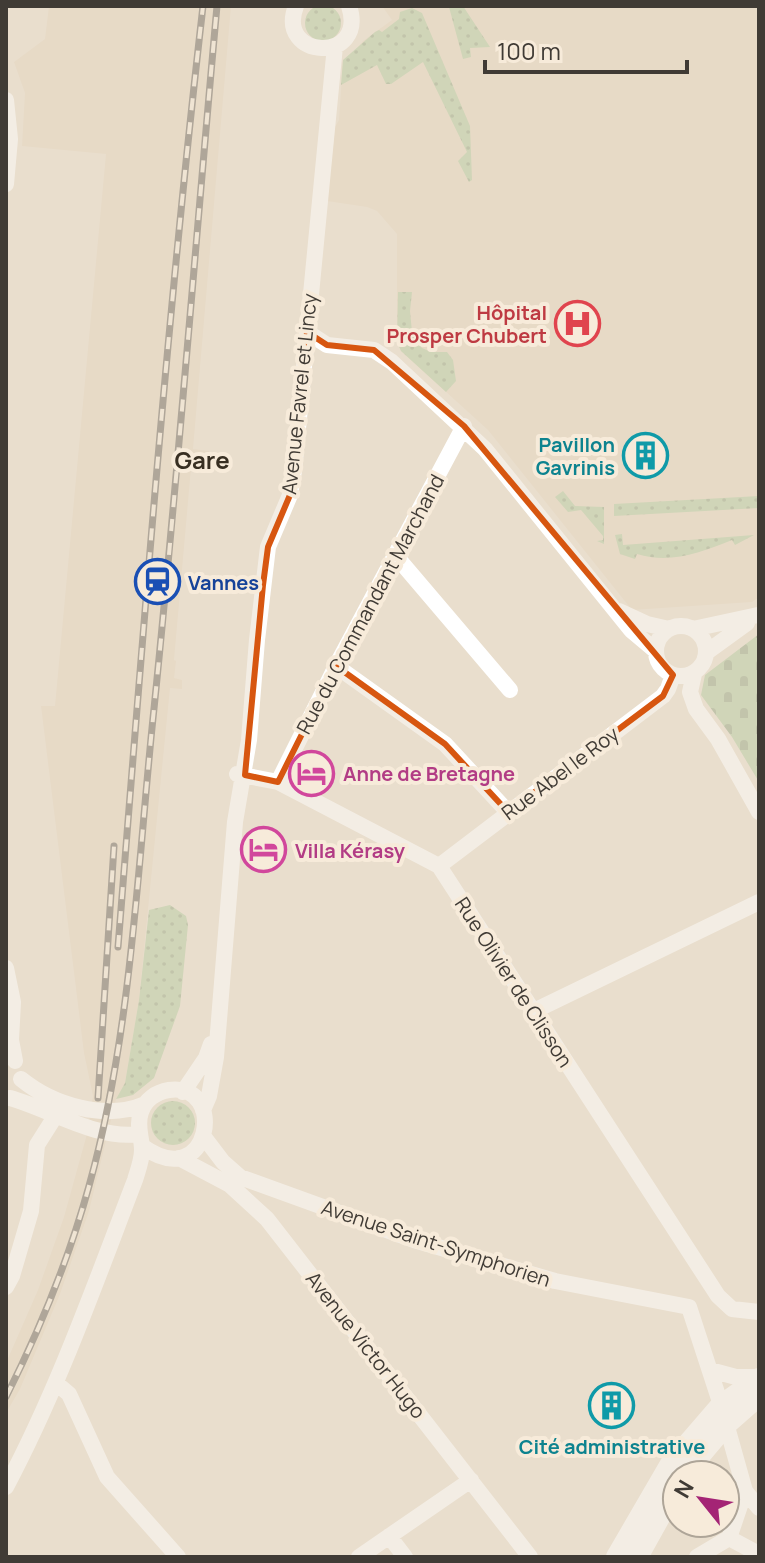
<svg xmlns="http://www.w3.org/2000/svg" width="765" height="1563" viewBox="0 0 765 1563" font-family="Manrope,sans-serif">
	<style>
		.built { fill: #e4d5bd }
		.green { fill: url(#green-dots) }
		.cemetery { fill: url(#cemetery-stones) }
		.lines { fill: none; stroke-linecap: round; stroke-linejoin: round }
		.minor { stroke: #fff; stroke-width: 16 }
		.major { stroke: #fff; stroke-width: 22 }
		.rail-casing { stroke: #69625a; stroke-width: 7 }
		.rail { stroke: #f7ebda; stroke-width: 4; stroke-dasharray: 12; stroke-linecap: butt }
		.marked { fill: none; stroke: #d75610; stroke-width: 6; stroke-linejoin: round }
		.labels { text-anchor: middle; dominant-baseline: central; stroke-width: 8; stroke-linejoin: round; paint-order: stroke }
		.health-label { font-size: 20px; font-weight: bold; fill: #be3a42; stroke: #f7ebda; text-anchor: end }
		.street-label { font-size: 20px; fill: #403b35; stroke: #f7ebda }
		.culture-label { font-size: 20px; font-weight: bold; fill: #0d838f; stroke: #f7ebda; text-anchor: end }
		.transit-label { font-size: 20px; font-weight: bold; fill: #164399; stroke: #f7ebda; text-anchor: start }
		.hotel-label { font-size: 20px; font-weight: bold; fill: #b23c85; stroke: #f7ebda; text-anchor: start }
		.quarter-label { font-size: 24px; font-weight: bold; fill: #382f22; stroke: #f7ebda }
	</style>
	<defs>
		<pattern id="green-dots" width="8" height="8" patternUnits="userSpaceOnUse" patternTransform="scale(2)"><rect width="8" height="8" fill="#b2ca9d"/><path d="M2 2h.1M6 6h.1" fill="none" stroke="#92a581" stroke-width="1.8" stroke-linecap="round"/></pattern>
		<pattern id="cemetery-stones" width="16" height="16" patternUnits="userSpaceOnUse" patternTransform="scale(2)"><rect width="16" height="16" fill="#b2ca9d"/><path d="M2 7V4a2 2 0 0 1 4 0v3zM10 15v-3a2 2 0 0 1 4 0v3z" fill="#92a581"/></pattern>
	</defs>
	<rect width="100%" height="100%" fill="#e9decd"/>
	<path class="built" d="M49,6H231L193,449L209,451L208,468H191L174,660L176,661L174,678L182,680V689L170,688L139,1000L125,1083L116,1099L89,1211L60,1294L20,1389L6,1413V1363L38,1290L64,1217L87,1134L93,1096L84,1053L41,706H55L106,154L22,146L25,93L14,62L45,39Z
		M382,6H759V597L752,602L632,610L488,430L401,351L397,342V234L377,211L367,207L327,201L335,127L339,120L343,60L355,51L363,41L392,20Z"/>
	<path class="green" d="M305 23a18 18 0 1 1 36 0a18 18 0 1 1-36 0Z
		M463,6L490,47L470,48L471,57L463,59L449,7Z
		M412,8L422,13L470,126L472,180L469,182L458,161L467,152L423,62L391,84H386L377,65L341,85L343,60L375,32L379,30L382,32L399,19L400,12Z
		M398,292H412L410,311L412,332L417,342L422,348L431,352H447L453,360L456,381L446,392L401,351L397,342Z
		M563,491L575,506L604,507V544L597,541L603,540V536L581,510L568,512L555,497Z
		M759,496V508L614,516V504Z
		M622,534L623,545L754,535L735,545L732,540C700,553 670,564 637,554L635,559L620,554L615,535Z
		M170,905L186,916L188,925L180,1006L154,1078L133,1095L116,1099L125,1083L139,1000L149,910Z
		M151 1123a22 22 0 1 1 44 0a22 22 0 1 1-44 0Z"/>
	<path class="cemetery" d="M759,634V782L732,737L701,695L705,675Z"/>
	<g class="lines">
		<path class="minor" d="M296,6C275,60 368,64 349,6
			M6,100L10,139L6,184
			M307,332L327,345L374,350L392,362L485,449L631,630L656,651
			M395,555L510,690
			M619,611L647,624L669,629
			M656 651a25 25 0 1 1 50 0a25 25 0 1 1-50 0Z
			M693,629L758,615
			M707,652L747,623
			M336,666L445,744L508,812
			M694,674L690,692L696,709L718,739L759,812
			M237,774L278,782L439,866L718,1296L732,1309L759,1312
			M278,782L336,666L464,426
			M439,866L663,696L668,689L673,675
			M6,968L13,1002L11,1040L15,1061
			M534,1011L759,902
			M21,1079C53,1105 105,1121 145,1104
			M183,1092L206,1058L211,1044
			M10,1098C50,1109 96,1140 139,1134
			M203,1110L209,1096L216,1057L235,822L249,740L257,640L268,547L290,495L294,470L335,46
			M204,1137L223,1162L240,1177L414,1240L555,1281L689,1307L720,1402L745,1491L759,1508
			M179,1158L230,1185L267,1219L530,1557
			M6,1287L12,1276L31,1211L37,1145L56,1115
			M710,1370L736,1377H759
			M56,1383L69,1394L107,1477L178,1557
			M6,1487C58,1389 95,1284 135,1180C138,1170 142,1160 142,1150C142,1137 136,1126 141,1112C145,1100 156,1092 169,1090C228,1081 211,1196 142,1146
			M389,1536L405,1557
			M729,1538L745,1491
			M729,1538L757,1553
			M359,1557L471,1480
			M697,1557L729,1538"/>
		<path class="major" d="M683,1475L726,1424L759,1395
			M617,1557L671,1464L721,1406L759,1379
			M637,1557L677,1485"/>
		<defs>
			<path id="rail" d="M118,947C143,633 167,319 203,6
				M98,1098L114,846
				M6,1397C40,1329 69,1259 89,1186C130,1039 137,879 152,728C177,488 195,247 217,6"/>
		</defs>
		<use href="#rail" class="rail-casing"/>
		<use href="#rail" class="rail"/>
	</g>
	<path d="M0 0H765V1563H0ZM307,332L327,345L374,350L464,426L673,675L663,696L508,812L445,744L336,666L278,782L245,775L263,585L268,547L290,495Z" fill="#e9decd" fill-opacity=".55" fill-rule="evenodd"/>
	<path class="marked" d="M307,332L327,345L374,350L464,426L673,675L663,696L508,812L445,744L336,666L278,782L245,775L263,585L268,547L290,495Z"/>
	<defs>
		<symbol id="hospital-ring" viewBox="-11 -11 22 22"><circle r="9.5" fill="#f7ebda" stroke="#e0444e" stroke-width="1.5"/><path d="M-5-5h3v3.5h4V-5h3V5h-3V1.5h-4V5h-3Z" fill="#e0444e"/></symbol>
		<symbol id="building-ring" viewBox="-11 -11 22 22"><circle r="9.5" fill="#f7ebda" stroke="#0f9aa8" stroke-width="1.5"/><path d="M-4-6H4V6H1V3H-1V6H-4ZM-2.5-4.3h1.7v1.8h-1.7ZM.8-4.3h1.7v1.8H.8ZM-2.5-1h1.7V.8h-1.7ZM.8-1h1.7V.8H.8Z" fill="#0f9aa8"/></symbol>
		<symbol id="station-ring" viewBox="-11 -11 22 22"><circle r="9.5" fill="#f7ebda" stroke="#1a4fb4" stroke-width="1.5"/><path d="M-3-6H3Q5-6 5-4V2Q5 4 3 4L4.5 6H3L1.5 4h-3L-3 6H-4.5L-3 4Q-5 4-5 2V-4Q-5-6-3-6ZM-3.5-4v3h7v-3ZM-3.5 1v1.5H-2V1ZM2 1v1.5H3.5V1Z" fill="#1a4fb4"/></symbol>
		<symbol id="hotel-ring" viewBox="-11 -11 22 22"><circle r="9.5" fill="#f7ebda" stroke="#d1479c" stroke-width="1.5"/><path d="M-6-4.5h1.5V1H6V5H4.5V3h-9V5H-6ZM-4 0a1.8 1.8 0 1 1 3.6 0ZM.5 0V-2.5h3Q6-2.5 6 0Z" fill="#d1479c"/></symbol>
	</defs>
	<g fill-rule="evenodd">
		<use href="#hospital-ring" x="552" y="298" width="51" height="51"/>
		<use href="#building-ring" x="620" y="430" width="51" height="51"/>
		<use href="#station-ring" x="132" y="556" width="51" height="51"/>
		<use href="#hotel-ring" x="286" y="748" width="51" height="51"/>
		<use href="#hotel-ring" x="238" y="824" width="51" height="51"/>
		<use href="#building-ring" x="586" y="1380" width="51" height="51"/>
	</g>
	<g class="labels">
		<g class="health-label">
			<text x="547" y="312">Hôpital<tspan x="547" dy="23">Prosper Chubert</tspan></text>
		</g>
		<g class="street-label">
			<text transform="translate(299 394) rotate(-84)">Avenue Favrel et Lincy</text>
			<text transform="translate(370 604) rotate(-62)">Rue du Commandant Marchand</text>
			<text transform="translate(560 773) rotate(-37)">Rue Abel le Roy</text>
			<text transform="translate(514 982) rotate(57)">Rue Olivier de Clisson</text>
			<text transform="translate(436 1243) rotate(18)">Avenue Saint-Symphorien</text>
			<text transform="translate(366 1345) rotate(52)">Avenue Victor Hugo</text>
		</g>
		<g class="culture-label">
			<text x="615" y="444">Pavillon<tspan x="615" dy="23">Gavrinis</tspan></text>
			<text x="612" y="1446" text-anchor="middle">Cité administrative</text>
		</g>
		<g class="transit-label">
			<text x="188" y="582">Vannes</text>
		</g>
		<g class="hotel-label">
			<text x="343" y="773">Anne de Bretagne</text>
			<text x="295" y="850">Villa Kérasy</text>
		</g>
		<g class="quarter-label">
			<text x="202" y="459">Gare</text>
		</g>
	</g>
	<rect width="765" height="1563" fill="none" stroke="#403b35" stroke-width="16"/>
	<g transform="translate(701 1499) rotate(300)"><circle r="38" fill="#f7ebda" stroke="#aea598" stroke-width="2"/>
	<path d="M0-6L14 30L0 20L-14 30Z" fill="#a42475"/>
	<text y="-12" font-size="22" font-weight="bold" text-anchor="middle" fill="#403b35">N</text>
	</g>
	<path d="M485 60v12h202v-12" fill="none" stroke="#403b35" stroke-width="4"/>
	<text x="497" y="60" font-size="24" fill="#403b35" stroke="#f7ebda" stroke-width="6" paint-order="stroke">100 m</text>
</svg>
